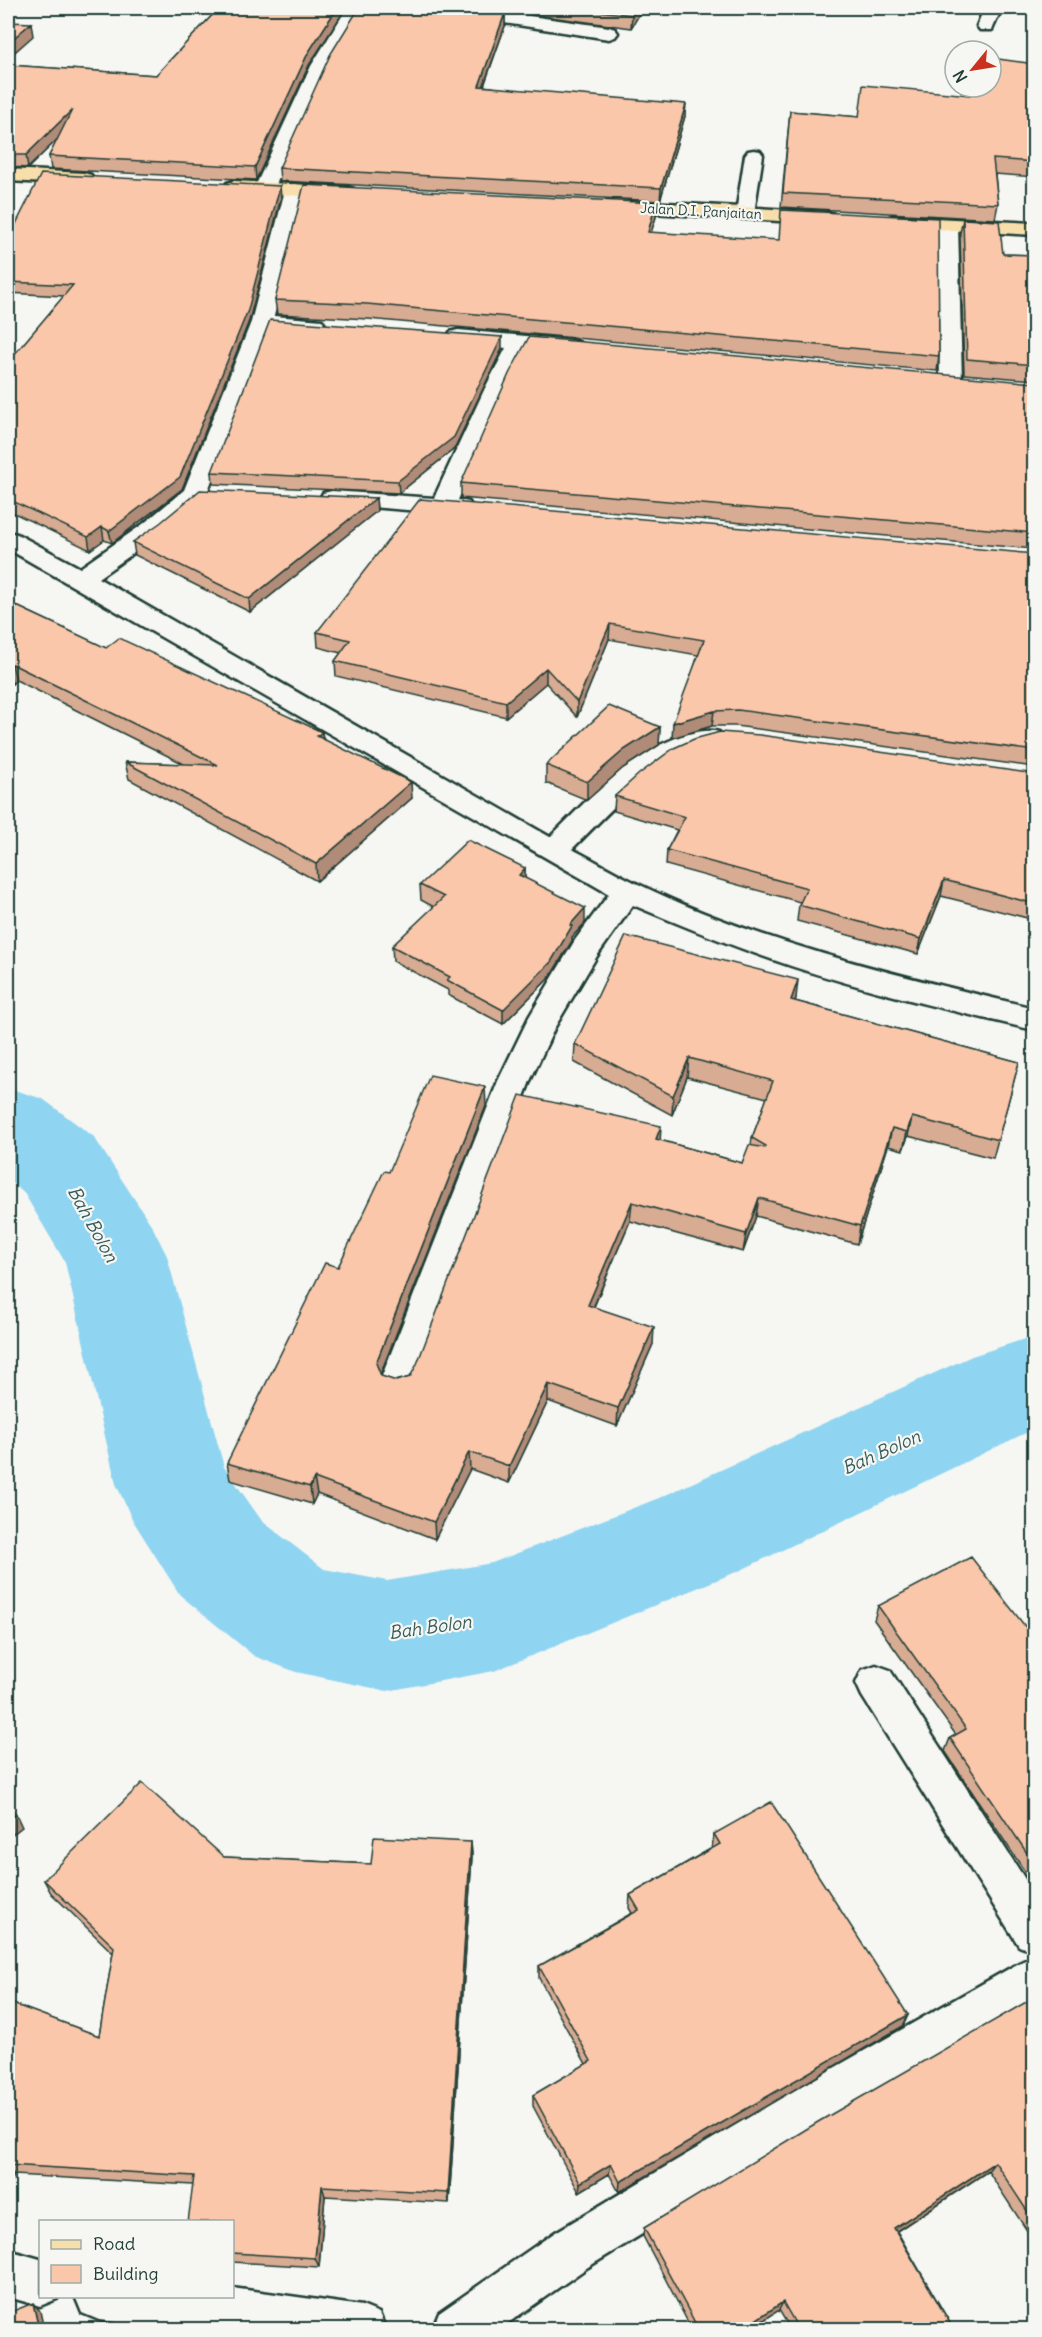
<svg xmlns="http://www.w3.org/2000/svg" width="1042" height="2337" viewBox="0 0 1042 2337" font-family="Delius,sans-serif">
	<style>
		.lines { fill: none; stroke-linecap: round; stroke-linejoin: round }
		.river { fill: #8fd5f1; fill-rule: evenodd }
		.service-casing { stroke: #1f3d34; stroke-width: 5 }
		.minor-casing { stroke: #1f3d34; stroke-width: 5 }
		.primary-casing { stroke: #1f3d34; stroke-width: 5 }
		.service { fill: #f6f6f2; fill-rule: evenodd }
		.minor { fill: #f6f6f2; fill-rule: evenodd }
		.primary { fill: #f8deab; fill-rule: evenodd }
		.wall { fill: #d8ab93; stroke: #1f3d34; stroke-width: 1.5 }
		.shaded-wall { fill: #b08b78; stroke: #1f3d34; stroke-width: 1.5 }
		.building { fill: #fbc7ab; stroke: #1f3d34; stroke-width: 1.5 }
		.labels { text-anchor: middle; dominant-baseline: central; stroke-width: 4.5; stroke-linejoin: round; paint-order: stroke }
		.far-street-label { font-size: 14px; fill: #1f3d34; stroke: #f6f6f2 }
		.water-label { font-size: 18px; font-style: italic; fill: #355b5a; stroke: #f6f6f2 }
	</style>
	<rect width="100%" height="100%" fill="#f6f6f2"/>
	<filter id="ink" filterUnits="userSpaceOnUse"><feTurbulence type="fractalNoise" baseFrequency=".0167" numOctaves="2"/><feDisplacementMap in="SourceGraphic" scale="12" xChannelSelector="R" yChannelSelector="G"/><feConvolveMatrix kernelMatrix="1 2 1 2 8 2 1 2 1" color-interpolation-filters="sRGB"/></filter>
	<g filter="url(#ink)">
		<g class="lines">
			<path class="river" d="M8,1088L43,1099L94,1137L152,1226L167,1256L224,1467L262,1521L324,1569L387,1581L492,1563L659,1498L972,1356L1034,1336V1429L741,1570L494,1671L387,1691L296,1672L254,1656L180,1595L132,1519L116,1484L65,1262L24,1193L8,1180Z"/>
			<defs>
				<path id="service" d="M754,150L760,151L763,155L754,213L751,217H739L736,213L745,155L748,151Z"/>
				<path id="minor" d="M347,8H365L329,66L274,189L271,193H257L254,189L311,66Z
					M429,8H472L609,27L615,29L618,33L615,37L609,39L438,13L432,12Z
					M984,8H1002L992,30H980L977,26Z
					M295,184L302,186L305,190L274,316L322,320L325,325L322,330L314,332L270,329L207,493L161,534L98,578L550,837C574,814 596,789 621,769C641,752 693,725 719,732L723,738L719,744C651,762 620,802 572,849C594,860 615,873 636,883C761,944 900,976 1034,1008V1030C953,1011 870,992 791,966C737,948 685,927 633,905L597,956L555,1027L530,1081L416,1381L411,1392L398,1396L385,1392L380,1381L498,1081L529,1017L575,940L609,894L8,549V532L17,534L80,568L143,524L184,490L251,322L285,190L288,186Z
					M948,219L955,221L958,225L962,382L959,387L951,389L943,387L940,382L938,225L941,221Z
					M458,330L571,340L579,342L582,347L579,352L571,354L528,350L507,388L458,500L469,502L472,507L469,512L443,513L323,503L320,498L323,493L332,491L434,498L485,388L506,348L450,342L447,337L450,332Z
					M876,1665L890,1670L1034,1893V1952L1019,1946L862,1696L856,1683L862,1670Z
					M1034,1956V2002L813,2130L588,2267L498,2330H432L439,2313L554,2233L781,2098L1019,1963Z
					M8,2250L40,2259V2296H58L57,2299L40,2306L8,2297Z
					M232,2288L362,2306L379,2313L386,2330H181L99,2320L82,2313L75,2296H232Z"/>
				<path id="primary" d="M8,169L84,173L91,175L94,179L91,183L84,185L8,181Z
					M234,181L347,187L354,189L357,193L354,197L347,199L227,191L224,187L227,183Z
					M612,200L827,212L834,214L837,218L834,222L827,224L605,210L602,206L605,202Z
					M893,216L1034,223V235L886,226L883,222L886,218Z"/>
			</defs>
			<use href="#service" class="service-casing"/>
			<use href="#minor" class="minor-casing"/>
			<use href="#primary" class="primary-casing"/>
			<use href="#service" class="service"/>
			<use href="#minor" class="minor"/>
			<use href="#primary" class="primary"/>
		</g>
		<path class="wall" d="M219,8H346L309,65L256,180L51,169L49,156L58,139L28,168L8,167V65L156,75Z
			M485,8H643L631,28Z
			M505,13V26L484,86L685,116L660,201L280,181L279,168Z
			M1035,64V177L995,174L998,204L995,219L781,207L790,111L859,117L970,95Z
			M281,198L249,321L182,489L112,543L104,540L90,550L8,510V362L64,296L8,293V240Z
			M656,203V217L651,232L939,356L937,371L368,319L277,314L275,300Z
			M963,219L1003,254L1035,255V382L1034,380L964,374L960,233Z
			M502,349L454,449L399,493L213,484L212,472Z
			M1035,383V551L1034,549L461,498V483Z
			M376,498L377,511L250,612L135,555L133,542Z
			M1035,554V769L1034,767L736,726H712L672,738L698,655L609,639L577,717L546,683L506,717L336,676L335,661L341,653L318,647L317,632Z
			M8,602L106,648L322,732L323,739L412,798L317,881L129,779L125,762L184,764L16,680L12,684L8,682Z
			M660,727L659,745L623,768L587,800L546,783V765Z
			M1035,774V920L941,896L918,954L797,921L799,905L800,902L666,865L667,850L677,830L614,811L615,796Z
			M525,868V878L585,923L572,937V941L550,977L503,1024L448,995V990L393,961L392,946L434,907L421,900L420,885Z
			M796,998L795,1001L1019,1062L993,1158L908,1136L903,1150L888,1146L857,1244L756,1216L743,1252L630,1221L594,1307L653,1344L617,1426L548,1401L509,1483L470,1469L435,1539L317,1494L312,1504L230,1480L227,1463L338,1267L389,1172L486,1106L381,1374V1376L396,1381L410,1377L660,1140L742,1163L751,1145L752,1138L767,1098L687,1077L672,1115L574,1062L575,1044Z
			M878,1606L1035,1639V1887L945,1751L950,1738L956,1735L874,1620Z
			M714,1834L908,2015L903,2026L619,2192L609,2174L579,2192L533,2106V2095L586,2064L539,1978V1966L632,1913L629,1908L630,1895L712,1848Z
			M471,1842L472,1856L449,2203L325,2196L319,2267L232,2262V2222L193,2185L14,2175L8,2190V2002L99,2036L113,1953L51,1893L44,1880L224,1857L371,1864Z
			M1035,1997V2243L988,2171L897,2231L954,2330H791L779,2310L749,2330H692L643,2236L644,2228Z"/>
		<path class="shaded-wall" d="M337,8H346L309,65L256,180L255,167L308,53Z
			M636,8H643L631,28L632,15Z
			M505,13V26L479,98V86Z
			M31,23L33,36L8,58V43Z
			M686,104L685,116L660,201L661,188Z
			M72,110L74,123L28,168L26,155Z
			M10,171L12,183L8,188V173Z
			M280,186L281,198L249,321L182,489L112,543L109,531Z
			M656,203V217L647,246L648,232Z
			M502,337V349L454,449L399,493L398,481Z
			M376,498L377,511L250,612L249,599Z
			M102,527L104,540L90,550L88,537Z
			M610,624L609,639L577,717V702Z
			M12,664L16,680L12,684L8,667Z
			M546,668V683L506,717V702Z
			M714,711L712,726L672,738L673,723Z
			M660,727L659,745L623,768L587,800V782L624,750Z
			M322,732L324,748L317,736Z
			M411,782L412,798L317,881L316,864Z
			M525,868V884L519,875Z
			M944,880L941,896L918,954L921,939Z
			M585,908V923L572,937V941L550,977L503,1024V1010L570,925Z
			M798,980L796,998L788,1019L791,1000Z
			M689,1058L687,1077L672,1115L673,1096Z
			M485,1087L486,1106L378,1380L376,1363Z
			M912,1117L908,1136L903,1150L907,1132Z
			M661,1126L660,1144L656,1139Z
			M892,1128L888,1146L857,1244L860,1226Z
			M759,1198L756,1216L743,1252L746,1234Z
			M632,1202L630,1221L587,1322L588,1305Z
			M654,1327L653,1344L617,1426L618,1408Z
			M548,1384V1401L509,1483V1466Z
			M469,1452L470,1469L435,1539L434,1522Z
			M314,1478L317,1494L312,1504L310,1487Z
			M16,1814L22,1827L8,1838V1820Z
			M471,1842L472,1856L449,2203L448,2193Z
			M908,2015L903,2026L619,2192L620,2182Z
			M995,2162L988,2171L889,2236L894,2228Z
			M611,2164L609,2174L579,2192L580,2183Z
			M8,2166L14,2175L8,2190Z
			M322,2186L325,2196L319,2267L315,2258Z
			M783,2302L779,2310L749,2330H740Z
			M33,2303L40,2311L44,2330H39Z"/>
		<path class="building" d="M219,8H337L308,53L255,167L49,156L72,110L26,155H8V65L156,75Z
			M359,8H467L505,13L479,86L686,104L661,188L279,168L330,55Z
			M573,8H636L632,15Z
			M8,22L31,23L8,43Z
			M991,58L1035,64V162L993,159L998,204L783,193L790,111L859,117L863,85L970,95L973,87H991Z
			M41,174L280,186L248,310L180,477L109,531L102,527L88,537L8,499V362L73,285L8,282V240Z
			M304,185L656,203L648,232L779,240L781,210L938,218L939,356L367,304L275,300Z
			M963,219L999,221L1003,254L1035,255V365L967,359Z
			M270,320L502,337L454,437L398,481L212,472Z
			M529,337L1035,383V533L461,483L509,374Z
			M200,490L376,498L249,599L133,542L160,523Z
			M420,499L1035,554V751L738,710L714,711L673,723L704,640L610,624L577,702L546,668L506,702L335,661L350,640L317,632Z
			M8,602L106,648L119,638L322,732L317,736L411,782L316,864L125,762L218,765L12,664L8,667Z
			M609,706L660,727L624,750L587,782L546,765Z
			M720,732L760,735L1035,774V904L944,880L921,939L799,905L807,888L667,850L685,817L615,796L639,774L674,748L694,739Z
			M468,840L525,868L519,875L585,908L570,925L572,926L551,962L503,1010L447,980L450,977L392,946L444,897L420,885Z
			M626,936L798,980L791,1000L1019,1062L998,1140L912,1117L907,1132L892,1128L860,1226L759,1198L746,1234L632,1202L588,1305L654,1327L618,1408L548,1384L509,1466L469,1452L434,1522L314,1478L310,1487L227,1463L325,1263L338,1267L384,1171L389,1172L430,1075L485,1087L376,1363L381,1376L396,1381L410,1377L417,1364L520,1095L661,1126L656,1139L742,1163L749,1145L765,1148L766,1146L752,1138L773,1081L689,1058L673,1096L575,1044Z
			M971,1557L1035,1639V1865L950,1738L966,1729L878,1606Z
			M142,1783L224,1857L371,1864L374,1837L471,1842L448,2193L322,2186L315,2258L232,2253V2222H188L194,2176L8,2165V2002L99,2036L114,1947L44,1880Z
			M771,1802L908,2015L620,2182L611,2164L580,2183L533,2095L591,2061L539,1966L639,1910L630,1895L720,1844L714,1834Z
			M8,1803L16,1814L8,1820Z
			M1035,1997V2223L995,2162L894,2228L954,2330H799L783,2302L740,2330H699L644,2228L818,2122Z
			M33,2303L39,2330H8V2313Z"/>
	</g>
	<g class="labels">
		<g class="far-street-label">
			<text transform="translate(701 211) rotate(3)">Jalan D.I. Panjaitan</text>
		</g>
		<g class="water-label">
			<text transform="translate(93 1224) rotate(61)">Bah Bolon</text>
			<text transform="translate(881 1452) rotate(-24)">Bah Bolon</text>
			<text transform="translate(430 1627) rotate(-8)">Bah Bolon</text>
		</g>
	</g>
	<rect width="1042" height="2337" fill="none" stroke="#f6f6f2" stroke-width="30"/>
	<rect x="15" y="15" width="1012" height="2307" fill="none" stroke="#1f3d34" stroke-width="2" filter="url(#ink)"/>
	<rect x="39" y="2220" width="195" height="78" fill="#f6f6f2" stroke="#a0aca6" stroke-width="1.5"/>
	<rect x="51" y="2240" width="30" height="9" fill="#f8deab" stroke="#a0aca6" stroke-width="1.5"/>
	<text x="93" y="2250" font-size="18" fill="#1f3d34">Road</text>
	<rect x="51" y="2265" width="30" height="18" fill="#fbc7ab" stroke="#a0aca6" stroke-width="1.5"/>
	<text x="93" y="2280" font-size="18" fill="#1f3d34">Building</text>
	<g transform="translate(973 69) rotate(240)"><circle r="28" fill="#f6f6f2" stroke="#a0aca6" stroke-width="1.5"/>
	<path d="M0-4.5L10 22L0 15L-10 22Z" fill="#c8321e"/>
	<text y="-9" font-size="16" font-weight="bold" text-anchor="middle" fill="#1f3d34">N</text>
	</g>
</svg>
